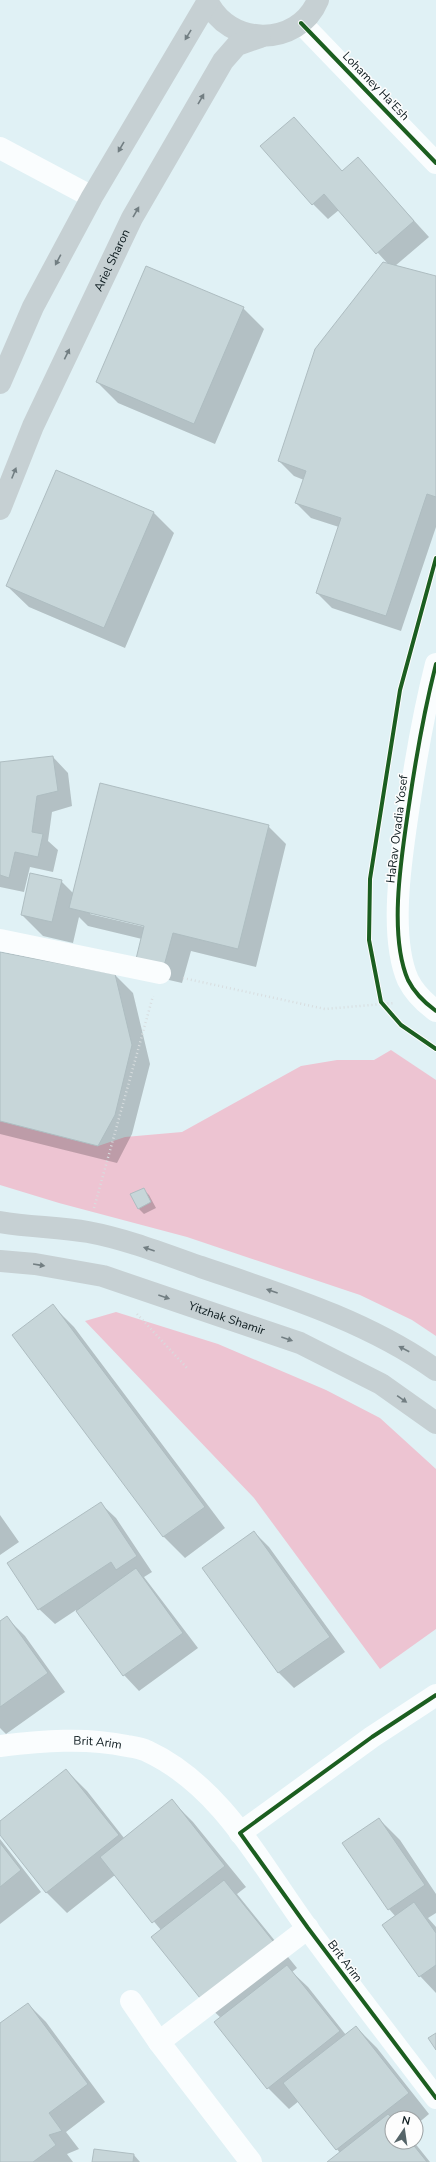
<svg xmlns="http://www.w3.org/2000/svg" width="436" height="2162" viewBox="0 0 436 2162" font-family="'Nunito Sans',sans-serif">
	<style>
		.green { fill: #edc4d2 }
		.shadow { fill: #0003; fill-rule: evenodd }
		.building { fill: #c7d6d9; stroke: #aebdc1 }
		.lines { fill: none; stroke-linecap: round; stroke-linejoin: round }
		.path { stroke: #d8dddf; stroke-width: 2.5; stroke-dasharray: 1 3; stroke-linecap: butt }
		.minor { stroke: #fafdfe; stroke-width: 22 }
		.major { stroke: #c6d0d3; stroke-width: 22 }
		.cycleway-casing { stroke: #fdfdfd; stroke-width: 6 }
		.cycleway { stroke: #1b5e20; stroke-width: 4 }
		.oneway { fill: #727e82 }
		.labels { text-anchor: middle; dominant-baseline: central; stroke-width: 3; stroke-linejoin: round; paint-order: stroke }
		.street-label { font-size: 12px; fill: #0c1a1e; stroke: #fdfdfd }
	</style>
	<rect width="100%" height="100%" fill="#e0f1f5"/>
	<path class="green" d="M391,1050L436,1080V1336L412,1320L360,1295L187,1237L59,1203L0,1185V1121L98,1146L125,1137L182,1132L301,1066L337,1060H374Z
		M116,1312L218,1344L326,1390L380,1418L436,1469V1629L380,1669L254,1498L85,1321Z"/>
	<path class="shadow" d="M294,118L343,172L358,159L429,237L395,266L436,277V527L401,631L332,608L317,593L339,527L311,518L296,503L304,480L294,476L279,461L388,264L339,210L328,219L313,204Z
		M243,308L264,329L215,444L118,403L97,382Z
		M153,512L174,533L125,648L29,607L7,586Z
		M53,757L68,773L72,806L52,812L48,841L58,850L53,872L30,867L24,892L0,887V763Z
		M268,826L286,844L256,967L191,951L182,983L156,977L142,939L88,926L79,917L73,943L43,936L22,915L61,881L73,893ZM90,912L149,926V928L90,914Z
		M0,953L114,974L133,993L150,1064L132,1134L117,1163L0,1134Z
		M143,1189L149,1195L156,1208L144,1214L138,1208Z
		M53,1306L74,1327L225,1528L185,1558L164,1537L14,1335Z
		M100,1503L116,1518L152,1572L144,1577L198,1648L139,1691L124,1675L76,1610L55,1624L39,1609Z
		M0,1515L19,1542L0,1555Z
		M254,1532L269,1547L345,1652L294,1688L279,1673L203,1568Z
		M7,1618L25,1636L65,1692L6,1734L0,1728V1623Z
		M66,1770L87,1791L124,1838L172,1801L193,1822L246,1887L237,1894L297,1968L292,1972L308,1987L346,2035L356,2027L377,2048L429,2114L416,2125V2118H392V2142H414L430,2162H329L340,2153L299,2101L289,2109L268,2088L221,2018L205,2003L161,1930L115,1875L67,1913L46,1892L0,1833V1822Z
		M379,1819L400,1840L436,1894V1913L428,1918L436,1927V1993L420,1976L383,1926L396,1917L389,1909Z
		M0,1839L41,1892L0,1924Z
		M28,2004L46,2022L105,2102L66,2132L79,2149L67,2154L73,2162H0V2024Z
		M134,2155L140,2162H93Z"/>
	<path class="building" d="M294,117L342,171L358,157L414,221L376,254L324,194L312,205L260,146Z
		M383,262L436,276V497L427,494L386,616L316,593L341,518L295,503L306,471L278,461L315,349Z
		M146,266L244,307L194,424L96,382Z
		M56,470L154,512L104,628L6,586Z
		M53,756L58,791L37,796L32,832L43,834L38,857L15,852L9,878L0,875V762Z
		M100,783L269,825L238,949L173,933L164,966L136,959L144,926L69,908Z
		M30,873L62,880L52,922L21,915Z
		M0,952L115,974L132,1045L115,1115L98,1146L0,1121Z
		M144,1188L151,1202L138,1209L130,1194Z
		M53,1304L205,1507L163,1537L12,1335Z
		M101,1502L137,1556L116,1570L111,1562L38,1610L7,1563Z
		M254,1531L330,1637L278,1673L202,1568Z
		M136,1568L183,1633L123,1676L76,1611Z
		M7,1616L48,1673L0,1707V1621Z
		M66,1769L119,1835L46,1893L0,1835V1821Z
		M172,1799L225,1866L152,1923L100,1857Z
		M379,1818L425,1885L388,1910L342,1843Z
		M0,1843L21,1870L0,1887Z
		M224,1880L277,1946L204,2003L151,1937Z
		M414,1902L436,1933V1965L419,1977L382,1925Z
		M287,1965L340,2031L267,2089L214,2022Z
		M28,2003L88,2084L49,2113L62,2131L49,2135L56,2145L33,2162H0V2023Z
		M356,2026L409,2093L336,2150L283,2083Z
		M436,2033V2050L428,2038Z
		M388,2114L392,2118V2142H411L427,2162H327Z
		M94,2149L134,2154L133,2162H92Z"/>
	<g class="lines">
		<path class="path" d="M183,978L325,1009L394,1003
			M94,1208L153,996
			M137,1314L188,1369"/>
		<g class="minor">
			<path d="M301,23L436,163"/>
			<path d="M0,148L92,197"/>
			<path d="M436,664C424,711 416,757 409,805C402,853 388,934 408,980C414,992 425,1003 436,1011"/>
			<path d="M0,940L160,973"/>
			<path id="s1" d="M0,1746C42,1741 85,1737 127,1746C133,1747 141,1748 147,1751C222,1786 261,1865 308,1929C350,1986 393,2042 436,2098"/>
			<path d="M240,1833L372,1737L436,1695"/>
			<path d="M131,2001L159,2042"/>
			<path d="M251,2162L159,2042L308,1928"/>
		</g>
		<g class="major">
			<path d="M207,0C228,47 298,48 318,0"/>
			<path d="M0,383L33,307L92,197L208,1"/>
			<path id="s2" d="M0,509L33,426L132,218L223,61L237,45L260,37"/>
			<path d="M0,1222C29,1227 59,1227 88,1232C126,1239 164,1254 201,1267C280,1294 368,1321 436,1370"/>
			<path id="s3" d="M0,1261L35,1264L103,1276L300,1343L381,1384L436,1423"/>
		</g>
		<defs>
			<path id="cycleway" d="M301,23L436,163
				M436,558L400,690L370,879L369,940L381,1002L401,1025L436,1049
				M436,664C424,711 416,757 409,805C402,853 388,934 408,980C414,992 425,1003 436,1011
				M436,1695L372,1737L240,1833L308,1928L436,2098"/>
		</defs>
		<use href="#cycleway" class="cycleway-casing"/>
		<use href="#cycleway" class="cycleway"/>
	</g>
	<defs><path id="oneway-solid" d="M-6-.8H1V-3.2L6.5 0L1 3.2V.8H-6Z"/></defs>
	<g class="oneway">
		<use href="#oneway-solid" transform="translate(188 35) rotate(121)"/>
		<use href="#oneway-solid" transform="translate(201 99) rotate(-60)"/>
		<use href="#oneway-solid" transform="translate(121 147) rotate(120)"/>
		<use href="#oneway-solid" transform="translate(136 212) rotate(-60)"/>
		<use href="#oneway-solid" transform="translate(58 260) rotate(118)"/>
		<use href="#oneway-solid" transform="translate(67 354) rotate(-64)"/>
		<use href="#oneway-solid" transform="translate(14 473) rotate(-68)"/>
		<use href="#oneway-solid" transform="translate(149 1249) rotate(-161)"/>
		<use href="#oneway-solid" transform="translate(39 1265) rotate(9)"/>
		<use href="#oneway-solid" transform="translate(272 1291) rotate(-161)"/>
		<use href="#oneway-solid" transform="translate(164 1297) rotate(19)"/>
		<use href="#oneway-solid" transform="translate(287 1339) rotate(19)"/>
		<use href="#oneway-solid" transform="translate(404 1349) rotate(-152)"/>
		<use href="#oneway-solid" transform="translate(402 1399) rotate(35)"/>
	</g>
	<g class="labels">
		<g class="street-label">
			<text transform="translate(376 86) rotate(46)">Lohamey Ha'Esh</text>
			<text stroke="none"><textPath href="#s2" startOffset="273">Ariel Sharon</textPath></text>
			<text transform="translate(397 829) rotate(-83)">HaRav Ovadia Yosef</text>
			<text stroke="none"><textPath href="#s3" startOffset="235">Yitzhak Shamir</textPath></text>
			<text stroke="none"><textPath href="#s1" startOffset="98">Brit Arim</textPath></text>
			<text transform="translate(345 1961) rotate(53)">Brit Arim</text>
		</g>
	</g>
	<g transform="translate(404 2130) rotate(13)"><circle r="19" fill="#fdfdfd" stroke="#9da2a4"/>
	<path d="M0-3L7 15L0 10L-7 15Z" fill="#566569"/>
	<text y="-6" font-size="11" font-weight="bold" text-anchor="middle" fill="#0c1a1e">N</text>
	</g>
</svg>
